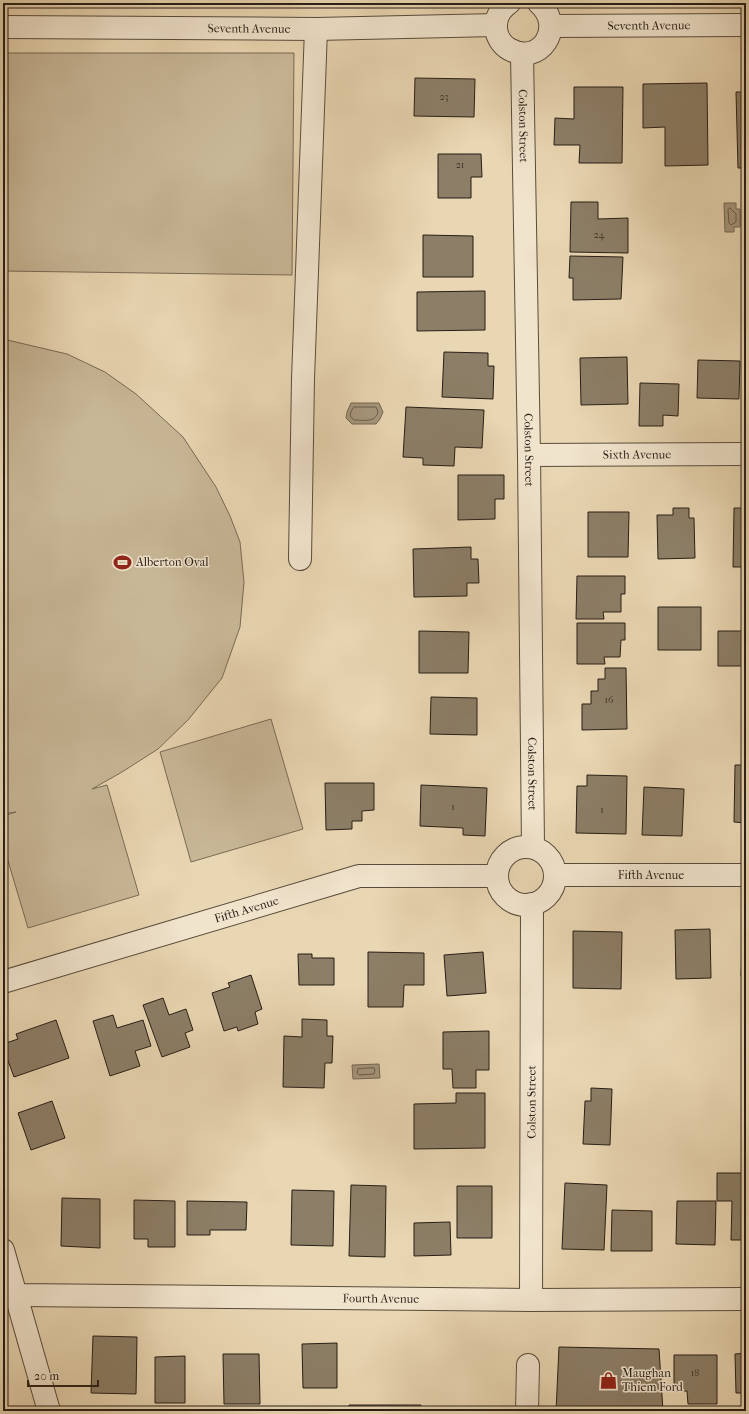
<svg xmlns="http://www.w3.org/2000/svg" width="749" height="1414" viewBox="0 0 749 1414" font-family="'IM FELL French Canon',serif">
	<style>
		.green { fill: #c8b797; stroke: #786a56 }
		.water { fill: #a7977d; stroke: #746754 }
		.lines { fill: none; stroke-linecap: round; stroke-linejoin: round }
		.shore { stroke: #675a4a; stroke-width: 1 }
		.building { fill: #8c7e67; stroke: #271e16 }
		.minor-casing { stroke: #584c3d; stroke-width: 24 }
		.minor { stroke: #f1e4cd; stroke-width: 22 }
		.labels { text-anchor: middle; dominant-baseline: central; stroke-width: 3; stroke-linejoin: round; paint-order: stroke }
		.number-label { font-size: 10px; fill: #40362a }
		.street-label { font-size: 12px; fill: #271e16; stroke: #f1e4cd }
		.poi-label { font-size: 12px; fill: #271e16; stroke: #f1e4cd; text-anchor: start }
	</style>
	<rect width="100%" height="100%" fill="#e9d6b2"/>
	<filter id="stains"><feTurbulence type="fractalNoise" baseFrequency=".005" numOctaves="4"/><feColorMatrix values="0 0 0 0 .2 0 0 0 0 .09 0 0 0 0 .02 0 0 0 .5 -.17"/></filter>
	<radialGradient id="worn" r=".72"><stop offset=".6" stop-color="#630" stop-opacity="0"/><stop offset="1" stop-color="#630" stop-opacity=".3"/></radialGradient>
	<path class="green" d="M3,53H294L292,275L3,271Z
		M3,339L67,354L105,372L136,394L183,437L216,487L230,516L240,542L244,582L240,627L222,678L188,720L158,749L122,772L92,789L107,785L139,895L28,928L3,844V816L16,812L3,814Z
		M271,719L303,829L191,862L160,752Z"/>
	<path class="water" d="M724,203H736V209H740V227H734V232H725Z
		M351,403H379L383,412L380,419L376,424H352L346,418L347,412Z
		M379,1064L380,1078L353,1079L352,1065Z"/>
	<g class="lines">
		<path class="shore" d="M730,208L736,214V222L731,225L729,223L728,210Z
			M354,407H376L378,412C375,423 364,420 354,420L350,416L351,412Z
			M374,1068L375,1070L374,1074L359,1075L357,1073L358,1069Z"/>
	</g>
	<path class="building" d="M415,78L475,79L474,117L414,116Z
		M707,83L708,165L665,166V127L643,128V84Z
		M574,87H623L622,163H579L580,145H554L555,118L574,119Z
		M736,92H746V168H738Z
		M438,154H481L482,177H471V198H438Z
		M571,202H598V219L628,218V253L570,252Z
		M423,235L473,236V277H423Z
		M570,256L623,257L621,299L573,300V278H569Z
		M485,291V330L417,331V292Z
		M444,352L488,353V366H494L493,399L442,397Z
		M627,357L628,404L581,405L580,358Z
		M698,360L740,361L739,399L697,398Z
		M640,383L679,384L678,416L663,415V426H639Z
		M406,407L484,410L482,448L455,447L454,466L423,465V458L403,457Z
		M458,475H504V499H495V519L458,520Z
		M673,508H689V518H694L695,558L658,559L657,515H673Z
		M734,508H746V567H733Z
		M588,512H629L628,557H588Z
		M471,547V559H478L479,583H467V596L414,597L413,549Z
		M577,576H625V594H621V612H603L604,619H576Z
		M658,607H701V650H658Z
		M577,623H625V640H621L620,657H604L605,664H577Z
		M419,631L469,632L468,673H419Z
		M718,631H746V666H718Z
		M605,668H626L627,729L582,730V704H591V691H598V679H605Z
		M431,697L477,698V735L430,734Z
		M735,765H746V823L734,822Z
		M587,775L627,776L626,834L576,833L577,786H587Z
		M325,783H374V810L362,811V821H352V829L326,830Z
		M421,785L487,788L485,836L463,835V828L420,826Z
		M644,787L684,789L682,836L642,835Z
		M710,929L711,978L676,979L675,930Z
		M573,931L622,932L621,989L573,988Z
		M743,934H746V976H741Z
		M368,952L424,953V985H404L403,1007H368Z
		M483,952L486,993L447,996L444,955Z
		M298,954H312V958H334V985H299Z
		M251,975L262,1009L255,1012L258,1024L238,1031L237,1027L224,1031L212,993L230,987L228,983Z
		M163,998L169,1015L186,1009L193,1030L185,1033L190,1047L162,1057L143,1005Z
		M113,1015L117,1028L143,1020L151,1046L135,1051L140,1066L110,1076L93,1021Z
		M302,1019L327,1020V1036H333L332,1063H325L324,1088L283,1087L284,1036L302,1037Z
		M56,1020L69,1058L14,1077L3,1047V1044L18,1039L16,1034Z
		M489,1031V1070H476V1088H453L452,1069H443V1032Z
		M591,1088L612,1089L610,1145L583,1144L585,1101H591Z
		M456,1093H485V1148L414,1149V1104L456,1103Z
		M52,1101L65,1138L31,1150L18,1113Z
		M717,1173H746V1240H731L732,1201H717Z
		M565,1183L607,1185L604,1250L562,1249Z
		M351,1185L386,1186L385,1257L349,1256Z
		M457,1186H492V1238H457Z
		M292,1190L334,1191L333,1246L291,1245Z
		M62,1198L100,1199V1248L61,1246Z
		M134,1200L175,1201V1247H148V1239H134Z
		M187,1201L247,1202L246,1230H210V1235H187Z
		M677,1201H716L715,1245L676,1244Z
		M612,1210L652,1211V1251H611Z
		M450,1222L451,1255L414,1256V1223Z
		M93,1336L137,1337L136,1394L91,1393Z
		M337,1343V1388H303L302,1344Z
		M559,1347L659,1349L663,1411H556Z
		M746,1353V1393H736L735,1354Z
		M223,1354H259L260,1404H224Z
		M674,1355H717V1404H688L687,1391H674Z
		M185,1356V1403H155V1357Z
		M349,1405H421V1411H348Z"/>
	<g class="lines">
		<defs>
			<g id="minor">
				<path d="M509,3C500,9 495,19 496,29C497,37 502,45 509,49C540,67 566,27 539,3"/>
				<path id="s1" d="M551,26L746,25"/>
				<path id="s2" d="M3,27L316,29L496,25"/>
				<path id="s3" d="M522,54L529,455L533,847"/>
				<path id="s4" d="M529,455L746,454"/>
				<path d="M300,559L303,379L316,29"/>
				<circle cx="526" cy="876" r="29"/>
				<path id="s5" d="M555,875H746"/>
				<path id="s6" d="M3,982L359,876H496"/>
				<path d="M3,1250L49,1411"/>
				<path id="s7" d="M3,1294L16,1295L531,1300L746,1299"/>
				<path id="s8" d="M531,1300L532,904"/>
				<path d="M527,1411L528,1365"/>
			</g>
		</defs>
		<use href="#minor" class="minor-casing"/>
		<use href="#minor" class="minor"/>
	</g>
	<defs>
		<symbol id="stadium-bare" viewBox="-9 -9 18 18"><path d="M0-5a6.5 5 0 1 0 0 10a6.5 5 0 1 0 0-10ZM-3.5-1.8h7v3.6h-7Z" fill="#8f2418" stroke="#f1e4cd" stroke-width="2.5" paint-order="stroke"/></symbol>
		<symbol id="shop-bare" viewBox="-9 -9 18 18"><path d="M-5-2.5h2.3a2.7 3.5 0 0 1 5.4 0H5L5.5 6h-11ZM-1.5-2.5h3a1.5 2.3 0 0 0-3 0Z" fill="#8f2418" stroke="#f1e4cd" stroke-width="2.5" paint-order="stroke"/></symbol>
	</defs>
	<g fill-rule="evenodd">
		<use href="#stadium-bare" x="110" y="550" width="25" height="25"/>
		<use href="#shop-bare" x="596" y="1368" width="25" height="25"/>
	</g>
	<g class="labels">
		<g class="number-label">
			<text x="444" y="97">23</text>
			<text x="460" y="165">21</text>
			<text x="599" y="235">24</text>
			<text x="609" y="700">16</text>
			<text x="453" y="807">1</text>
			<text x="602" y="810">1</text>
			<text x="695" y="1373">18</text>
		</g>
		<g class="street-label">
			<text stroke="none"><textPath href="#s1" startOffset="98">Seventh Avenue</textPath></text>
			<text stroke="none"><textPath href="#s2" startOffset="246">Seventh Avenue</textPath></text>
			<text stroke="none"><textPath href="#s3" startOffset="72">Colston Street</textPath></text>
			<text stroke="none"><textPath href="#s3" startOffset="396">Colston Street</textPath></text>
			<text stroke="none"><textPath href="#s4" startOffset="108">Sixth Avenue</textPath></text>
			<text stroke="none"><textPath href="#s3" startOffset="720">Colston Street</textPath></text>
			<text stroke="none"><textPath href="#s5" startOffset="96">Fifth Avenue</textPath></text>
			<text stroke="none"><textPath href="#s6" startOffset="254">Fifth Avenue</textPath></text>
			<text stroke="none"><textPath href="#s8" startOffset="198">Colston Street</textPath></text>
			<text stroke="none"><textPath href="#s7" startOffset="378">Fourth Avenue</textPath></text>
		</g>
		<g class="poi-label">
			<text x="136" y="562">Alberton Oval</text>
			<text x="622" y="1373">Maughan<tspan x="622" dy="14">Thiem Ford</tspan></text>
		</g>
	</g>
	<rect width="749" height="1414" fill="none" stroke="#e9d6b2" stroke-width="16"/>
	<rect x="4" y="4" width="741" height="1406" fill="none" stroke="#271e16" stroke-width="2"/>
	<rect x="8" y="8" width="733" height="1398" fill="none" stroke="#271e16"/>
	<path d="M28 1380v6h70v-6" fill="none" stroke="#271e16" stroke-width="2"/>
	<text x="34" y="1380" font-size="12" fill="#271e16" stroke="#f1e4cd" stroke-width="3" paint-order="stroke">20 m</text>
	<rect width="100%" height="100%" filter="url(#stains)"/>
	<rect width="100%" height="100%" fill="url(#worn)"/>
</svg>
